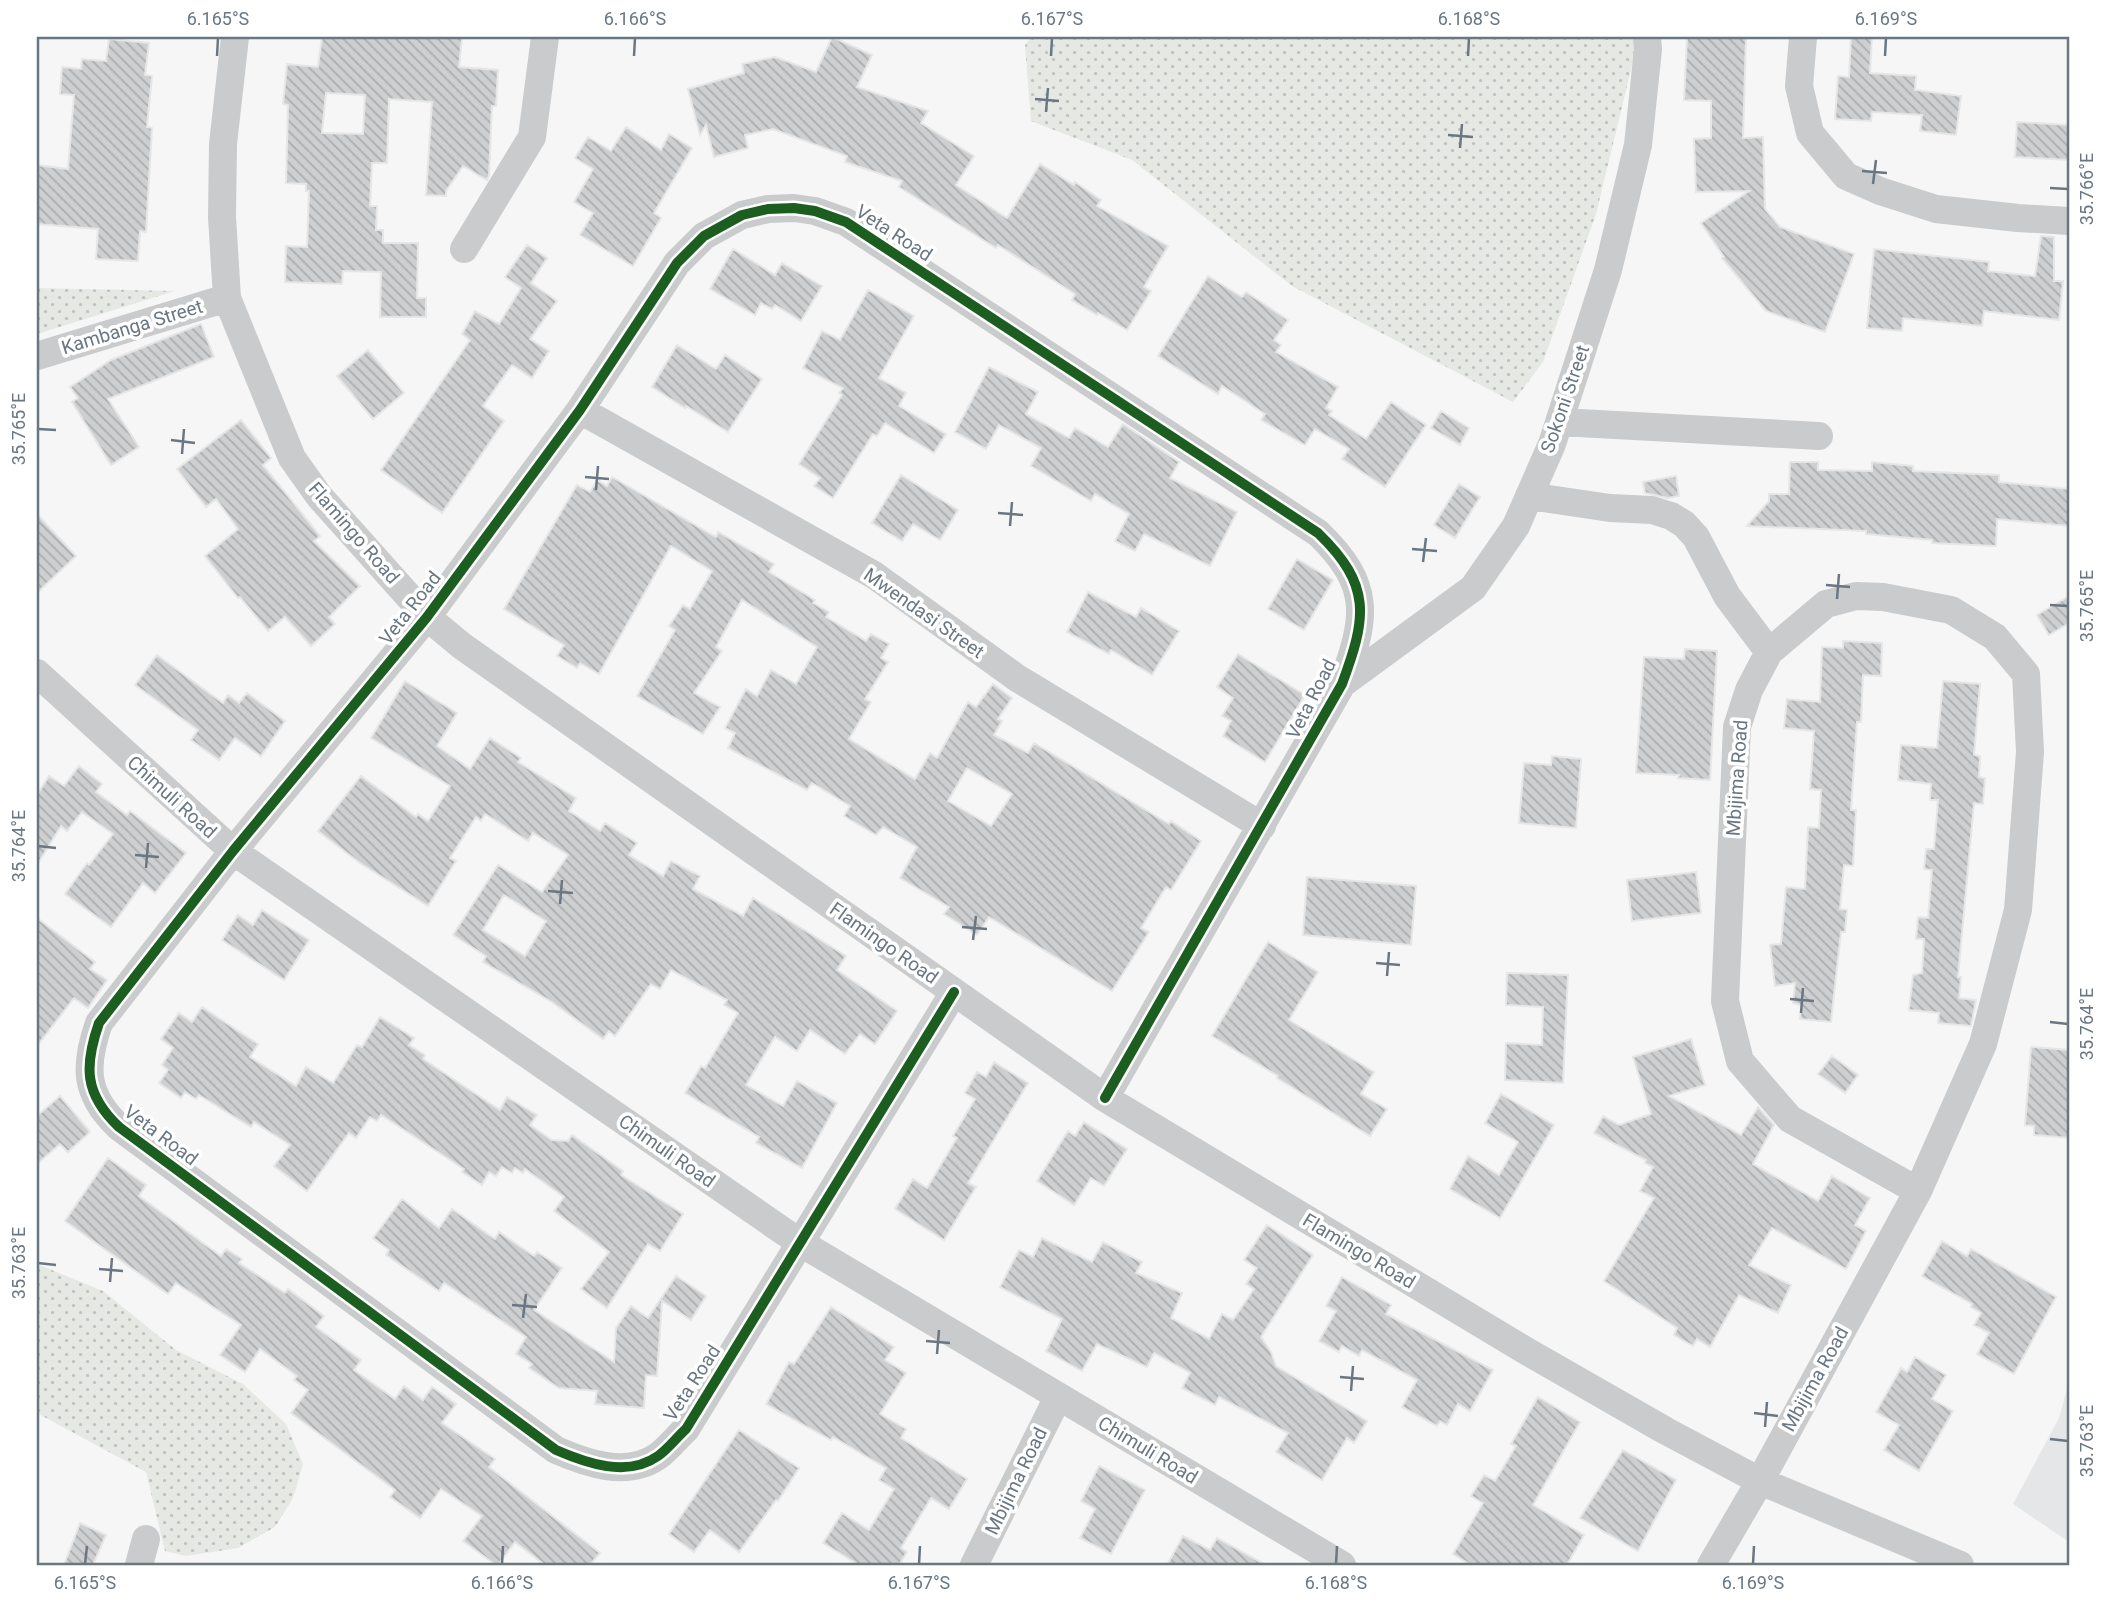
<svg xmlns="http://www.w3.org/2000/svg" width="2106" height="1602" viewBox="0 0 2106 1602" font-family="Roboto,sans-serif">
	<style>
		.built { fill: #e5e6e7 }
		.green { fill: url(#green-dots) }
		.building { fill: url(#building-back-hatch); stroke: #e6e6e6; stroke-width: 2; fill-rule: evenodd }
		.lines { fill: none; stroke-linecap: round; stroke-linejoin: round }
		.street { stroke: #c9cbcc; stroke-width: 28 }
		.cycleway-casing { stroke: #fff; stroke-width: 15 }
		.cycleway { stroke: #1b5e20; stroke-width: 10 }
		.ticks { fill: none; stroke: #6a7782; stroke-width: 2.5 }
		.labels { text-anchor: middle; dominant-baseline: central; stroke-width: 7; stroke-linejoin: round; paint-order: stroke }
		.street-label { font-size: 19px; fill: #6a7782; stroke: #fff }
		.neatline { fill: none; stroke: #6a7782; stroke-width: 2.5 }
		.ticks-label { font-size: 18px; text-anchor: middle; fill: #6a7782 }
	</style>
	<defs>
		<pattern id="green-dots" width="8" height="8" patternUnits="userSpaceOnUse" patternTransform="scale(1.75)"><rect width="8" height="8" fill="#e6e8e4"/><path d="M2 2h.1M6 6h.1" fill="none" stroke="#bec1be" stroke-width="1.8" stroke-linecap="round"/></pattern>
		<pattern id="building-back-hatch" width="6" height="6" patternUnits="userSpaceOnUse" patternTransform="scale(1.75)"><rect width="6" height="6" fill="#cecfd0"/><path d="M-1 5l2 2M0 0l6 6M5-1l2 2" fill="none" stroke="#abadae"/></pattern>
	</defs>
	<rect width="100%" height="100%" fill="#f6f6f6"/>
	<path class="built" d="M2069,1382V1542L2013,1504L2059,1418Z"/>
	<path class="green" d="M1031,37H1639L1596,214L1543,362L1513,402L1292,286L1132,160L1031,121L1025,45Z
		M37,288L175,291L37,334Z
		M37,1264L103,1291L176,1350L243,1384L286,1424L303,1464L293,1498L275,1527L238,1548L186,1556L165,1551L146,1472L37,1413Z"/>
	<path class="building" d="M322,37H462L459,67L498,70L496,106H492L489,176L487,180L463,166L446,191V196L426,195L432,102L389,99L387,163H372L370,206H377L376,230H383V243H418L417,298H426V317H380L381,272L343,271L342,284L285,282L286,246L307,247L309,191H306V184L286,183L288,105L283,104L287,64L318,67ZM326,93L365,95L363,134L322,133Z
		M832,37L872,55L857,87L928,111L921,123L974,156L956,185L1007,218L1040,164L1074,185L1075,182L1101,200L1097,206L1168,246L1144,287L1151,291L1127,330L1098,313L1097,315L1072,300L1075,294L998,245L996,248L899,187L902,181L845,162L847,156L773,129L745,135L748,148L714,157L706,125L700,135L688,89L744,73L742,64L775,57L816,72Z
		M1687,37H1746L1743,138L1763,137L1765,209L1780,227L1854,254L1825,332L1766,311L1722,258L1724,257L1701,223L1749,191L1696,192L1694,139L1711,138V101L1684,100Z
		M1851,37H1872L1870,73L1916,76L1915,90L1961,96L1956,135L1920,131L1922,115L1872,112L1871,121L1835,119L1838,76L1849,77Z
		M109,39L149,43L145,75L152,76L147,127L152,128L146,232L140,231L138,261L96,259L98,229L37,224V165L68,169L74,95L60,94L62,67L81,69L82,59L106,61Z
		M2017,122L2069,125V160L2015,157Z
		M626,127L661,150L669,134L692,148L654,213L661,218L633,266L580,235L593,213L574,202L593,169L575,158L588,137L611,151Z
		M2041,236L2054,237V281H2063L2059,320L1984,311L1982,326L1903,318L1902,331L1867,328L1874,249L1989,262L1988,271L2035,276Z
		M527,245L547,258L531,283L557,301L530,339L549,351L532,378L512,365L483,406L504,421L442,513L381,470L470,340L462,334L475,311L499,324L521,288L505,277Z
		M733,249L775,275L782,263L822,286L801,321L775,305L772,309L761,303L755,315L710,289Z
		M1208,276L1242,297L1246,292L1288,320L1274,340L1281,345L1276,352L1338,387L1326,408L1332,411L1329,415L1366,439L1391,402L1426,425L1385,487L1342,459L1349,449L1315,429L1305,445L1261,420L1265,414L1222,386L1218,394L1158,356Z
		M868,290L914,316L879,378L906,393L899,406L946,434L934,453L885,423L877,436L873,434L833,498L814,486L820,478L799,464L842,395L839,393L843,388L803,368L822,331L840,340Z
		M201,324L214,357L108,399L139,447L111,465L72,402L78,398L70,387L111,360Z
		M677,345L716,369L725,355L762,379L728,432L686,406L685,408L652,387Z
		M368,350L404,393L373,419L337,376Z
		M989,367L1038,392L1026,414L1069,438L1075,428L1108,447L1123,424L1179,462L1170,478L1237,512L1210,566L1144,534L1135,551L1115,541L1129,514L1095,494L1091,501L1031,466L1041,448L999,425L986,449L955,432Z
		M1441,411L1469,428L1460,445L1431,428Z
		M241,420L271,458L263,465L320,536L314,541L360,586L329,617L335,624L311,646L285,617L268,631L240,597L238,598L205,556L238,529L216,499L206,507L177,469Z
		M1790,462H1818V470L1872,471V462L1913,466V471L1999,475V482L2069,489V526L1997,519L1996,546L1932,543V540L1866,534V531L1747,526L1769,501V494H1789Z
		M901,475L958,510L940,540L913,524L902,541L872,523Z
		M1676,476L1679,496L1668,498L1645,493L1643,482Z
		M612,477L716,537L718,532L774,564L769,572L815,600L813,603L829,612L826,617L866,641L871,634L889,644L881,658L888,662L865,699L871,702L849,739L915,779L930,753L937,758L968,702L976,707L993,684L1012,698L998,719L1002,721L994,735L1028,753L1034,743L1169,824L1171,821L1201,841L1171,890L1166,887L1141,928L1149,932L1112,991L989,917L977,935L944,914L949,907L900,878L917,847L883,827L876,835L844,816L850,806L812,783L807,790L728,748L735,733L725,728L746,689L757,696L771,670L796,684L817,647L742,600L716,647L722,651L694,693L720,707L703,734L637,696L675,630L669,626L683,605L690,609L712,571L671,546L599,674L580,663L577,668L557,656L564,645L504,609L577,485L590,492L597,480L607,486ZM967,768L1012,794L991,826L948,801Z
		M1459,484L1480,497L1455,538L1434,525Z
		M37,514L76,556L37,593Z
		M1297,559L1333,580L1304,630L1268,609Z
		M1088,592L1136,617L1141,608L1179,631L1152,675L1111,650L1109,654L1067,632Z
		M2069,596V623L2049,635L2037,615Z
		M1843,641L1882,643L1881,676L1863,675L1861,722H1857L1851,810H1856L1853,866L1844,865L1840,909L1847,910L1845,932H1841L1831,1022L1800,1019L1801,1005L1793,1003L1795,983L1775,986L1770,945L1781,944L1786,887L1805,889L1808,827L1819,828L1821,790L1810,789L1814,731L1784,728L1787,699L1820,702L1822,647L1843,648Z
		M1685,649L1717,651L1710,780L1678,778L1679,775L1636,773L1644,657L1684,659Z
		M1238,654L1305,695L1265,762L1223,736L1231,721L1222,716L1233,698L1217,687Z
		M157,655L223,703L228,695L239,703L247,693L285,721L261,756L235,738L219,760L191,740L198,730L135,685Z
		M405,681L457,713L437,746L470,769L490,738L521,758L518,762L576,798L569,811L600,831L605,823L637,843L629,855L663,876L671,861L700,876L693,889L743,916L753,898L846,956L837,970L897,1011L875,1044L860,1034L845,1054L810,1030L797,1051L775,1037L746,1085L783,1106L797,1081L837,1103L802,1168L756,1143L759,1137L685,1093L701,1066L705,1068L738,1013L724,1005L727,1000L671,970L660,989L651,984L615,1036L609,1031L603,1039L552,1002L483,962L486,956L453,935L498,865L542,892L568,855L533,833L528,841L485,814L481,821L476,817L450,858L456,861L428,906L360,863L318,831L361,776L416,817L418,814L428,821L450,786L371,738ZM504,895L546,921L525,956L483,930Z
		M1943,681L1980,684L1974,755L1980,756L1979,777L1985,778L1983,804L1974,803L1958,977H1961L1959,998L1976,1000L1971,1026L1938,1023L1939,1013L1909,1010L1913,975L1922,973L1924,939H1916L1918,917L1928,918L1932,870L1924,869L1926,849H1934L1938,800H1930L1931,784L1898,780L1901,745L1937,748Z
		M1552,756L1581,759L1576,828L1519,823L1524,763L1551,765Z
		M79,766L102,784L96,792L127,815L130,811L186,853L155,893L143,883L111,927L65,894L87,863L89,865L113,834L82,812L67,831L61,826L37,865V795L49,776L64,786Z
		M1696,872L1701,913L1632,921L1627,880Z
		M1307,877L1416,886L1411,945L1303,935Z
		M262,910L309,940L284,980L222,940L238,915L253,925Z
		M37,918L95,962L90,969L107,980L88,1008L74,998L37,1046Z
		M1268,942L1318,972L1289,1020L1374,1072L1361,1094L1387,1109L1370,1136L1277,1078L1278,1076L1212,1036Z
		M1507,973L1568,975L1563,1083L1505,1080L1506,1043L1542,1045L1543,1007L1506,1005Z
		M202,1007L258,1044L250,1057L296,1086L306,1067L333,1083L357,1045L362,1047L380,1017L414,1038L409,1045L425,1055L423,1059L500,1110L507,1097L537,1115L530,1125L552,1140L568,1141L572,1135L623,1171L621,1175L683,1214L660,1251L648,1244L607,1308L581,1289L609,1252L554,1211L564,1197L525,1169L523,1173L515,1168L512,1173L502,1167L496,1176L489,1172L482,1185L462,1172L464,1169L381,1115L377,1121L370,1117L356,1138L349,1133L307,1191L274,1166L290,1145L254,1122L251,1127L199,1095L196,1099L185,1092L181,1098L159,1083L168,1070L162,1065L173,1048L161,1039L179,1013L192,1022Z
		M1691,1039L1705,1085L1669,1096L1741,1135L1758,1107L1774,1125L1753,1164L1818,1201L1832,1176L1870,1198L1855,1225L1866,1231L1846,1269L1772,1228L1749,1265L1791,1285L1778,1313L1739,1295L1710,1347L1697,1339L1693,1346L1674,1335L1677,1328L1604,1281L1654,1198L1640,1191L1653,1167L1645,1163L1646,1160L1594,1133L1603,1116L1619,1125L1651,1114L1633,1057Z
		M2031,1047L2069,1050V1138L2034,1135V1126L2025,1125Z
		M1832,1056L1858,1075L1845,1093L1818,1074Z
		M994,1062L1028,1083L968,1183L976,1187L944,1240L895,1209L913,1179L927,1188L957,1138L953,1136L975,1099L965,1093L977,1072L986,1077Z
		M1501,1094L1554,1125L1500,1218L1450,1189L1468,1156L1499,1175L1518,1142L1485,1123Z
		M60,1096L90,1132L68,1152L60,1144L37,1164V1116Z
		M1084,1122L1127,1149L1104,1186L1091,1178L1074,1205L1037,1181L1068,1131L1075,1136Z
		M108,1158L146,1185L139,1196L221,1256L226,1249L242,1259L239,1263L285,1293L288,1289L324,1316L316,1327L361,1360L354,1370L395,1399L404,1386L423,1400L432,1387L456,1404L442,1423L495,1459L489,1467L600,1553L590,1565H545L515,1542L498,1565H496L463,1541L482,1516L441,1489L420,1518L390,1497L395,1490L291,1413L308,1390L294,1380L297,1376L260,1349L245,1372L220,1355L241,1325L176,1283L168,1294L65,1221Z
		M402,1199L439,1228L452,1209L495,1239L499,1232L534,1256L537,1252L562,1268L534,1310L614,1362L616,1328L631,1306L648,1318L676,1276L706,1296L691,1320L662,1301L657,1376L646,1375L644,1408L595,1404L597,1391L559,1388L529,1368L532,1364L516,1354L526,1337L444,1283L439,1291L386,1255L389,1250L373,1238Z
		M1267,1225L1313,1255L1261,1337L1271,1352L1276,1366L1367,1421L1354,1443L1347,1438L1322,1480L1276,1452L1288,1433L1219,1397L1215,1405L1182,1388L1190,1373L1154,1353L1147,1367L1097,1344L1082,1371L1046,1351L1062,1319L1000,1287L1019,1250L1033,1257L1042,1238L1092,1262L1103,1242L1142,1262L1136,1273L1182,1293L1171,1318L1209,1339L1222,1314L1233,1320L1254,1289L1246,1284L1257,1268L1244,1260Z
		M1942,1241L1967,1256L1971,1249L2056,1297L2014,1374L1977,1354L1989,1333L1974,1325L1981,1313L1971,1307L1972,1304L1922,1276Z
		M1342,1277L1391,1305L1386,1314L1493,1370L1470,1411L1458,1404L1447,1425L1440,1421L1437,1426L1402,1407L1417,1380L1362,1350L1359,1356L1342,1346L1339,1352L1319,1341L1336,1311L1326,1306Z
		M831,1307L894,1347L885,1360L906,1373L880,1414L906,1429L901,1438L967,1479L949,1509L931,1498L901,1548L907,1552L899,1565H859L823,1543L842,1513L869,1530L894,1489L879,1480L886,1468L833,1437L831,1440L766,1404L789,1362L794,1364Z
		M1915,1357L1946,1375L1932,1399L1953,1411L1919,1471L1884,1450L1899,1425L1876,1412L1901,1368L1907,1372Z
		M1538,1397L1580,1422L1533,1505L1584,1535L1567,1565H1471L1453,1554L1483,1503L1471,1496L1484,1475L1495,1481L1516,1446L1511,1444Z
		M739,1430L799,1468L778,1501L776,1500L739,1552L710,1530L694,1552L669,1534Z
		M1623,1450L1676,1480L1638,1551L1580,1518Z
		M1099,1466L1145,1490L1111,1554L1080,1538L1095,1509L1081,1501Z
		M80,1523L106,1535L93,1565H64Z
		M1183,1536L1210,1550L1217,1538L1266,1565H1167Z"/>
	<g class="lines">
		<path class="street" d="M235,37L223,144L222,217L227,298L292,458L319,496L427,617L462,646L1105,1098L1528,1352L1666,1431L1760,1481L1960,1565
			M1803,37L1799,86L1810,133L1846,176L1880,191L1936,209L2018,218L2069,221
			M464,249L532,137L545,37
			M37,356L227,298
			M580,410L874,575L1017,678L1262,826
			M1560,422L1819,436
			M1529,496L1610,508L1652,510L1671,516L1684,524L1696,537L1727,596L1769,652
			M37,673L233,851L799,1242L1342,1565
			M1342,684L1473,588L1516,526L1552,444L1608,270L1638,145L1648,49L1647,37
			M954,992L686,1429C677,1437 668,1449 658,1456C627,1478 586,1463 556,1450L119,1127C84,1094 84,1066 99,1023L233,851L427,617L580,410L677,263L704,236L742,215L768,209L794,208L815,211L846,222L1318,533C1372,585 1367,617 1342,684L1105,1098
			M139,1565L146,1539
			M974,1565L1058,1397
			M1711,1565L1760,1481L1918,1191L1983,1044L2018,910L2030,752L2026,674L1995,637L1951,610L1883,597L1856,596L1826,604L1769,652L1749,690L1737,727L1725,1001L1740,1061L1790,1119L1918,1191"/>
		<defs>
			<path id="cycleway" d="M954,992L686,1429C677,1437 668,1449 658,1456C627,1478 586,1463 556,1450L119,1127C84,1094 84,1066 99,1023L233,851L427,617L580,410L677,263L704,236L742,215L768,209L794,208L815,211L846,222L1318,533C1372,585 1367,617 1342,684L1105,1098"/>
		</defs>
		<use href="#cycleway" class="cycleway-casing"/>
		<use href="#cycleway" class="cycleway"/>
	</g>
	<path class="ticks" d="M217,56L218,38M634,56L635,38M1051,56L1052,38M1468,56L1469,38M1885,56L1886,38M1035,99L1059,101M1046,112L1048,88M1448,135L1473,137M1460,148L1462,124M1862,171L1887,173M1873,184L1876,160M2050,188L2068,189M38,429L56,430M171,440L195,443M182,454L184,429M585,477L609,479M596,490L598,466M998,513L1023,515M1010,526L1012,502M1412,549L1437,551M1423,562L1426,538M1826,585L1850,587M1837,599L1839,574M2050,605L2068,606M38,846L56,848M135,855L159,857M146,868L148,843M548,891L573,893M560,904L562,880M962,927L987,929M973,940L976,916M1376,963L1400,965M1387,976L1389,952M1790,999L1814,1001M1801,1013L1803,988M2050,1022L2068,1024M38,1263L56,1265M99,1269L123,1271M110,1282L112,1258M512,1305L537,1307M523,1318L526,1294M926,1341L950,1343M937,1354L939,1330M1340,1377L1364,1379M1351,1391L1353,1366M1754,1413L1778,1416M1765,1427L1767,1402M2050,1439L2068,1441M85,1564L87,1546M502,1564L503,1546M919,1564L920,1546M1336,1564L1337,1546M1753,1564L1754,1546"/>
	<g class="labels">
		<g class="street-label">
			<text transform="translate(894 233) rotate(33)">Veta Road</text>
			<text transform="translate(132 327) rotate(-17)">Kambanga Street</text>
			<text transform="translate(1565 399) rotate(-71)">Sokoni Street</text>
			<text transform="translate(354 533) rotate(49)">Flamingo Road</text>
			<text transform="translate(410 608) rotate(-52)">Veta Road</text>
			<text transform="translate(924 613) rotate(35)">Mwendasi Street</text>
			<text transform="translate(1311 699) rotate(-63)">Veta Road</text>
			<text transform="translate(1737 778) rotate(-86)">Mbijima Road</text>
			<text transform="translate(172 797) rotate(42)">Chimuli Road</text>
			<text transform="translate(884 943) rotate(35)">Flamingo Road</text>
			<text transform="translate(161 1135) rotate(37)">Veta Road</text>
			<text transform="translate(667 1151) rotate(35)">Chimuli Road</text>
			<text transform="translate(1359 1251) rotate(31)">Flamingo Road</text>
			<text transform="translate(1815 1379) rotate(-61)">Mbijima Road</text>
			<text transform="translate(692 1383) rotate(-57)">Veta Road</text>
			<text transform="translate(1148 1450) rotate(31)">Chimuli Road</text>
			<text transform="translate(1016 1481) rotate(-64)">Mbijima Road</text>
		</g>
	</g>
	<rect width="2106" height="1602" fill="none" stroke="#ffffff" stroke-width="77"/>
	<rect x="38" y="38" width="2030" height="1526" class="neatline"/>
	<g class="ticks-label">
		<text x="218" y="25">6.165°S</text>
		<text x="635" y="25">6.166°S</text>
		<text x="1052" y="25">6.167°S</text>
		<text x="1469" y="25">6.168°S</text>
		<text x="1886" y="25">6.169°S</text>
		<text transform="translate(2087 189) rotate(-90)" y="6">35.766°E</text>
		<text transform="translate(19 429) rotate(-90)" y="6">35.765°E</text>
		<text transform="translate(2087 606) rotate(-90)" y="6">35.765°E</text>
		<text transform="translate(19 846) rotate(-90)" y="6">35.764°E</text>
		<text transform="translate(2087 1024) rotate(-90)" y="6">35.764°E</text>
		<text transform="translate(19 1263) rotate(-90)" y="6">35.763°E</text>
		<text transform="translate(2087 1441) rotate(-90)" y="6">35.763°E</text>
		<text x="85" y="1589">6.165°S</text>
		<text x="502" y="1589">6.166°S</text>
		<text x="919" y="1589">6.167°S</text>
		<text x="1336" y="1589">6.168°S</text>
		<text x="1753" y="1589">6.169°S</text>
	</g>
</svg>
